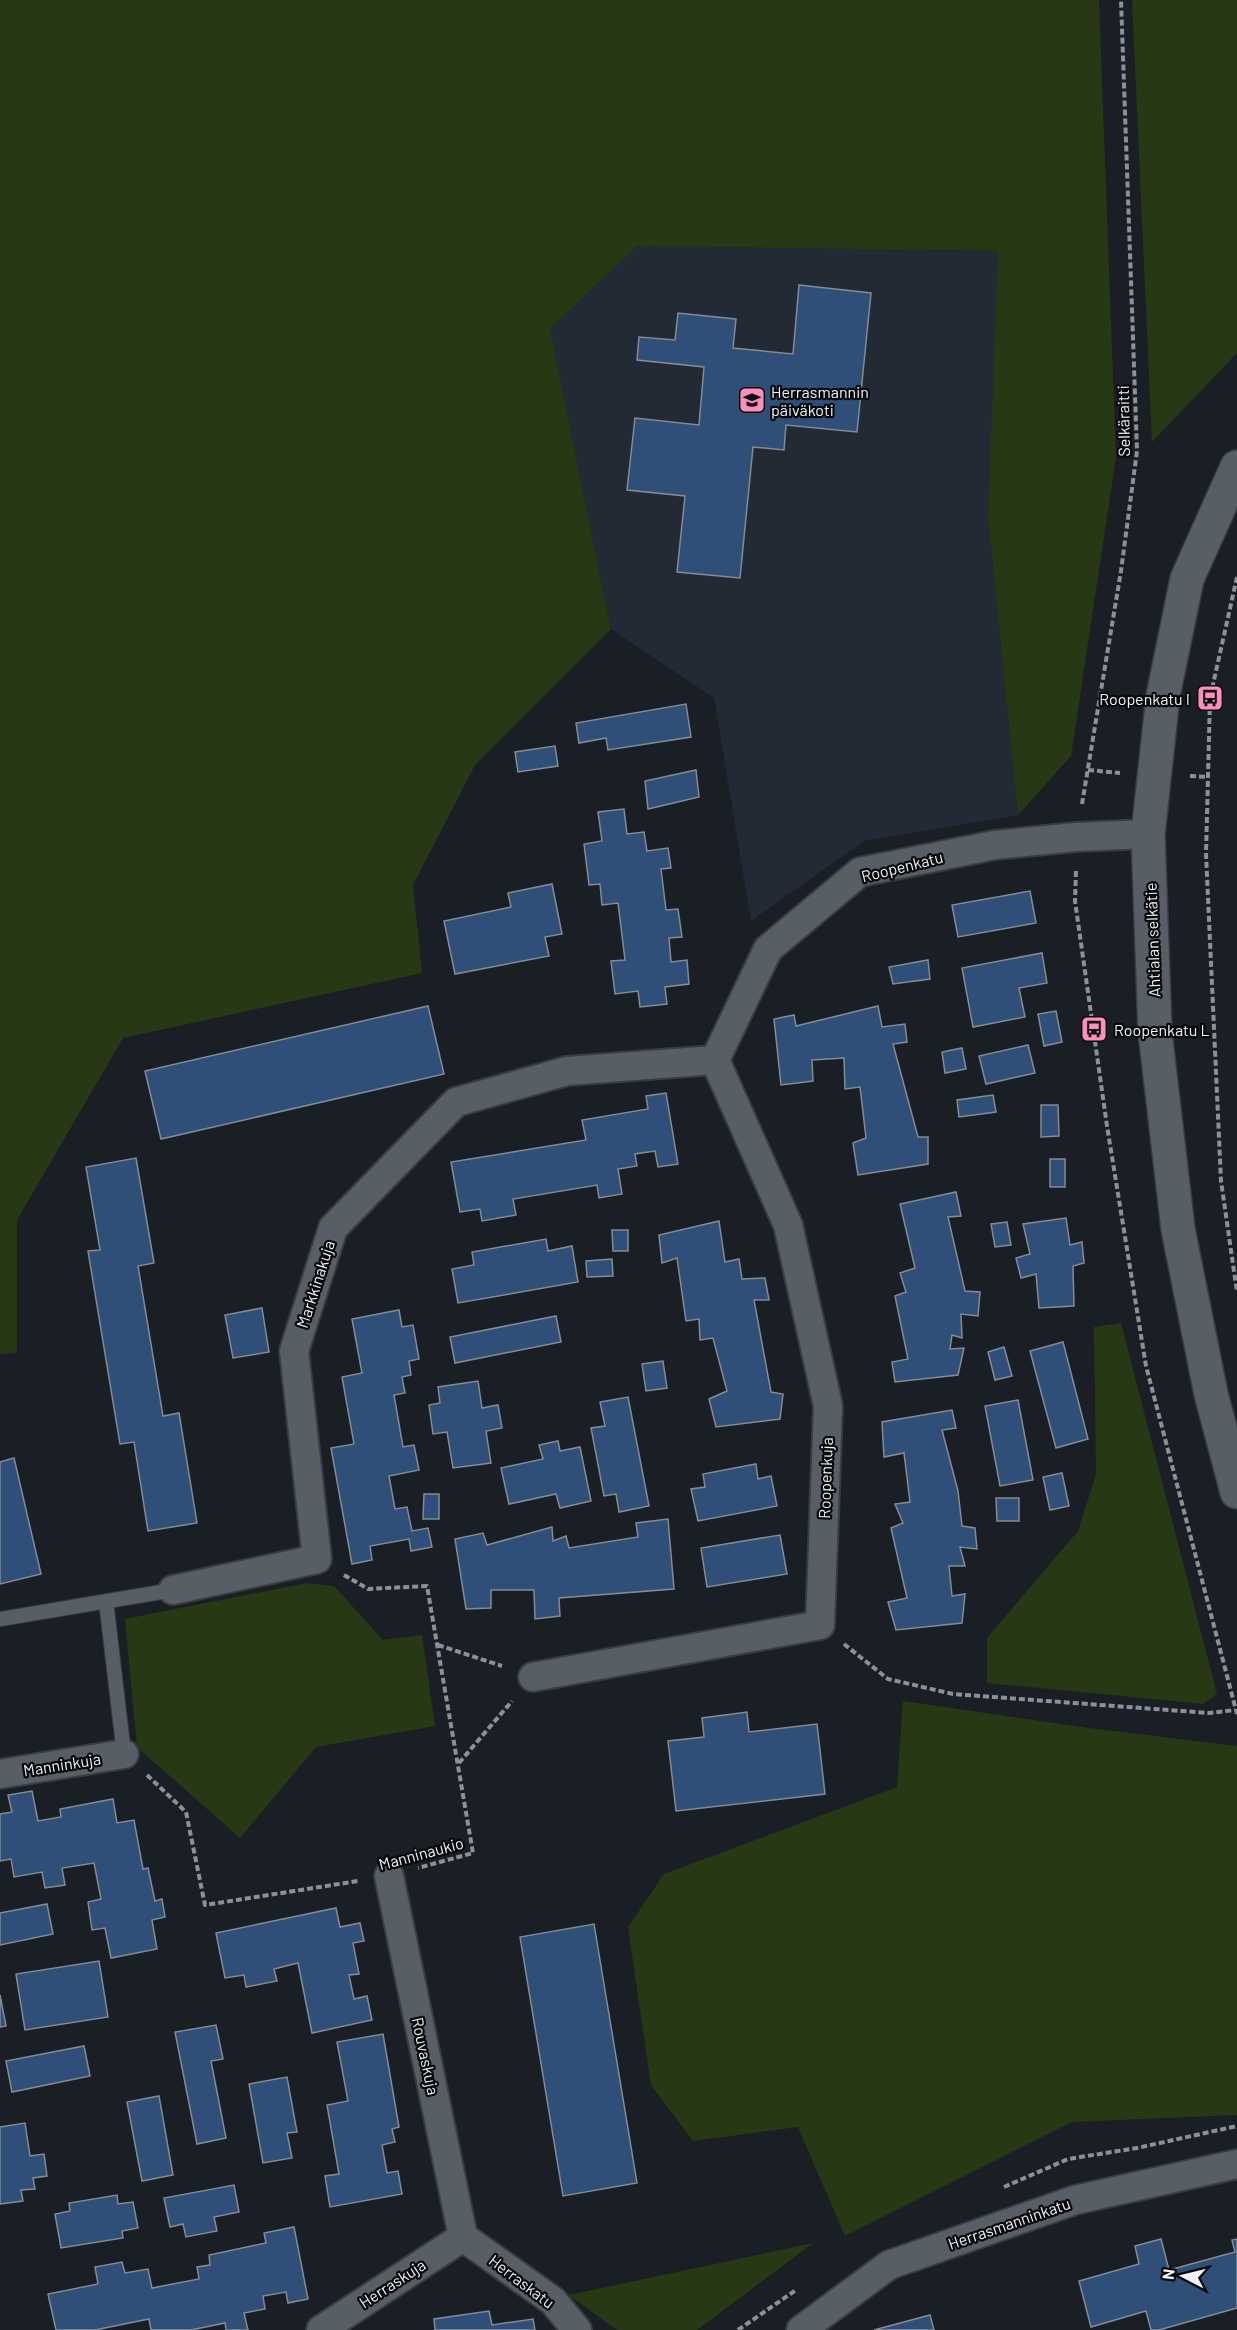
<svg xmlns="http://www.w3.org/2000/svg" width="1237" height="2330" viewBox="0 0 1237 2330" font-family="Barlow,sans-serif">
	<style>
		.built { fill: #222a35 }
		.green { fill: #273814 }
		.building { fill: #2f4f78; stroke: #858b93; stroke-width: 1.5 }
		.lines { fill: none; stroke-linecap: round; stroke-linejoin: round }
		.service-casing { stroke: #393c41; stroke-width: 16 }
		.minor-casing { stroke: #393c41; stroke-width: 32 }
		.tertiary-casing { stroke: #393c41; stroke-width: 36 }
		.path { stroke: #8d9197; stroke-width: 4; stroke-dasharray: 6 3; stroke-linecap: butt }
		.service { stroke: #585e65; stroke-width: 14 }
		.minor { stroke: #585e65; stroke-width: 28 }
		.tertiary { stroke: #585e65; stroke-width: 33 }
		.labels { text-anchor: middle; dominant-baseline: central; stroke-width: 4.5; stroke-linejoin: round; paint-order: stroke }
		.poi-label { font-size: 16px; fill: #eff2f7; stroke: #07090b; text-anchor: start }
		.street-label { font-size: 16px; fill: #eff2f7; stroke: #07090b }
	</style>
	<rect width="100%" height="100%" fill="#1a1f25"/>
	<path class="built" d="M637,246L999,251L988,518L1018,815L864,841L751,921L714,698L611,629L550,329Z"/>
	<path class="green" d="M0,0H1099L1116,457L1071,756L1018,815L988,518L998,251L637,246L550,329L611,629L475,765L413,885L422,973L123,1038L17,1220V1353L0,1354Z
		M1132,0H1237V353L1152,442Z
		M1121,1323L1217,1694L1203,1704L987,1683V1638L1078,1531L1096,1474L1094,1327Z
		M307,1583L334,1586L383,1640L422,1635L435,1726L316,1747L240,1838L137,1747L125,1619Z
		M903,1701L1089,1728L1237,1746V2115L1072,2122L845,2236L798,2127L693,2141L651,2085L628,1927L664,1874L897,1787Z
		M813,2243L697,2330H617L569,2295Z"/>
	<path class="building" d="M799,285L871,293L857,432L786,425L784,450L753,447L740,578L677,572L685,496L627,490L635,418L699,425L704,367L637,360L639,337L675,340L678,313L736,319L733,348L793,354Z
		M686,704L691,737L608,750L606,738L579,743L576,723Z
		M555,746L558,766L518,772L515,752Z
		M696,770L699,797L648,809L645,781Z
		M624,809L627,834L644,832L647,851L668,848L671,868L661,869L666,910L678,909L682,937L669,938L671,962L687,960L689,984L665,987L667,1004L640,1007L638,991L615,994L611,961L625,960L618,903L602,905L600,884L589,885L584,844L602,841L598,812Z
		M552,884L562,934L545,937L549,956L455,974L444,921L511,907L508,893Z
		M1030,891L1036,923L958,937L952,905Z
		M1042,953L1047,983L1019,988L1025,1017L973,1027L962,968Z
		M928,960L930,979L893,984L889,967Z
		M428,1006L444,1074L161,1139L145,1071Z
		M878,1006L882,1027L905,1024L907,1042L893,1044L918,1137H928V1164L858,1175L853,1143L866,1138L860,1087L845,1089L844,1058L812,1060L813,1081L781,1085L774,1019L794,1015L796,1026Z
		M1056,1011L1062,1042L1044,1046L1038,1014Z
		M1028,1045L1035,1073L986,1084L979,1056Z
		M962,1048L966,1069L945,1073L942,1052Z
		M666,1093L678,1164L658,1167L655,1151L635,1154L637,1166L618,1169L622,1194L599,1198L597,1185L513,1199L516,1215L482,1221L480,1209L460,1212L451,1162L586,1140L582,1120L648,1109L646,1096Z
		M993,1095L996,1112L959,1117L957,1100Z
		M1041,1105H1058L1059,1136L1041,1137Z
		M136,1158L154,1263L138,1266L163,1416L179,1413L197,1523L148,1531L134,1442L120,1444L88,1251L100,1250L86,1167Z
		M1050,1159H1065V1187H1050Z
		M956,1192L961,1216L948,1217L965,1291L980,1292L978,1316L961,1314L962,1338L952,1335L950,1349L964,1348L958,1375L895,1382L892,1362L908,1359L895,1296L906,1292L900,1273L915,1268L900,1204Z
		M1066,1218L1070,1245L1082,1242L1084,1263L1073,1266L1074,1306L1039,1308L1036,1274L1021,1278L1016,1258L1030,1254L1023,1224Z
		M719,1221L725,1262L739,1259L742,1279L765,1278L769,1300H754L771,1392L783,1394L780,1419L716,1427L709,1399L727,1391L713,1338L700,1340L699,1319L686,1321L677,1258L662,1263L659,1235Z
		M1007,1222L1011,1245L995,1247L991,1224Z
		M612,1230H628V1251H613Z
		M546,1239L548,1251L572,1246L578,1282L458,1303L452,1269L474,1265L472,1252Z
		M612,1259L613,1276L587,1277L586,1261Z
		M262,1308L269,1352L233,1358L225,1315Z
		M399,1310L402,1327L413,1325L419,1359L409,1361L411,1375L402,1377L405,1393L394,1395L403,1447L414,1445L419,1470L389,1476L395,1509L407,1507L412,1531L428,1528L432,1547L411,1551L409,1539L370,1546L372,1560L352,1564L331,1448L354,1444L342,1377L362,1373L352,1319Z
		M556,1316L561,1342L455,1363L450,1337Z
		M1063,1342L1088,1439L1056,1448L1030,1351Z
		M1004,1347L1012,1376L995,1380L988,1352Z
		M663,1361L667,1388L646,1391L642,1364Z
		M478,1381L482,1408L498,1405L502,1428L486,1431L491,1463L453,1468L447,1432L433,1434L429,1405L440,1403L438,1387Z
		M628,1397L649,1506L619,1512L616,1494L604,1496L591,1428L605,1426L600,1402Z
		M1018,1400L1033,1480L1000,1486L985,1406Z
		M952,1410L956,1428L942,1430L958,1491L962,1526L975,1528L977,1549L960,1547L965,1566H949L952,1596L965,1594L962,1623L896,1630L888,1602L907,1598L891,1528L903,1523L895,1504L910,1502L904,1453L884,1457L882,1422Z
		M558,1441L560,1451L580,1447L591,1501L560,1508L556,1494L509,1504L501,1468L543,1459L539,1445Z
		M14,1458L41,1574L0,1584V1462Z
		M756,1464L758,1479L771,1476L777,1506L698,1521L691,1489L705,1487L703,1474Z
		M1062,1473L1069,1506L1050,1510L1043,1477Z
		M424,1494H439V1519H423Z
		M996,1498H1019V1521H997Z
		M668,1519L674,1589L559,1598L560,1616L535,1619L534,1590H491V1608L466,1609L455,1539L483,1533L487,1545L552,1527L553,1541L566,1536L569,1548L638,1537L636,1523Z
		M780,1535L787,1574L707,1587L701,1548Z
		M747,1712L749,1732L817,1724L825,1794L676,1811L668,1741L704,1737L702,1718Z
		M32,1791L38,1821L61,1817L60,1809L113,1799L117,1823L134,1820L143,1869L148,1868L155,1901L162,1899L165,1917L152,1920L157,1949L111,1958L105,1928L92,1930L88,1902L101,1899L94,1863L62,1868L65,1885L45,1888L42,1872L14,1877L11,1859L0,1861V1814L12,1812L8,1795Z
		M47,1904L53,1934L0,1945V1913Z
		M336,1908L340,1927L360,1923L364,1941L353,1943L359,1974L349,1975L354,1999L367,1996L372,2020L312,2033L298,1963L274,1969L277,1981L246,1987L244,1975L225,1978L216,1933Z
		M594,1924L637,2183L563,2196L520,1937Z
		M99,1961L108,2017L25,2030L16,1974Z
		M0,1995L6,2026L0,2027Z
		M216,2025L223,2059L211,2061L226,2138L197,2144L175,2032Z
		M383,2034L399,2127L392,2129L395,2142L382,2145L387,2173L398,2171L402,2194L330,2207L325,2176L339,2174L327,2105L348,2101L337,2042Z
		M84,2046L90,2076L12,2092L6,2061Z
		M287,2077L297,2132L287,2133L292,2158L263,2163L249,2084Z
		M159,2096L173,2175L142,2181L127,2102Z
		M25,2123L30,2156L44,2154L47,2176L33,2178L35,2189L21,2190L23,2201L0,2204V2127Z
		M234,2185L239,2212L214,2217L217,2231L186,2237L183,2224L170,2227L164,2198Z
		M117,2195L118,2204L133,2202L138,2228L122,2231L123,2238L61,2248L55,2214L70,2211L69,2203Z
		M294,2227L308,2299L288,2303L286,2292L263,2296L265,2309L244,2313L248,2330H226L225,2323L191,2330H151L149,2319L95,2330H56L48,2294L98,2284L95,2267L122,2262L125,2273L148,2269L152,2288L199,2279L197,2267L210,2265L209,2255L266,2243L264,2233Z
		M1161,2239L1169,2270L1235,2252L1232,2240L1237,2239V2308L1159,2330H1151L1146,2311L1091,2327L1079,2281L1139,2264L1135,2246Z
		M489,2311L492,2325L533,2319L535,2330H435L434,2319Z
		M930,2315L934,2330H874Z"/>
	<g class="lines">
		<defs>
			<path id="service" d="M106,1601L124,1754
				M0,1619L173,1590"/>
			<path id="minor" d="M715,1060L768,949L860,872L995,845L1076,837L1148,834
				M173,1590L317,1559L294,1351L333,1228L456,1102L567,1071L715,1060
				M533,1677L820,1625L828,1406L788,1225L715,1060
				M0,1774L124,1754
				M389,1876L463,2237
				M463,2237L553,2301L577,2330
				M321,2330L463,2237
				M801,2330L889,2265L1075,2200L1237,2164"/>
			<path id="tertiary" d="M1237,467L1187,579L1163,696L1148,834L1155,1032L1178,1229L1211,1394L1237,1492"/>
		</defs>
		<use href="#service" class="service-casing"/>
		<use href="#minor" class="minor-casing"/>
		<use href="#tertiary" class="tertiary-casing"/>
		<path class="path" d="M1237,577L1210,698L1206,854L1221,1181L1237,1292
			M1088,770L1120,773
			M1190,776L1208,777
			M1082,804L1121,571L1137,451L1121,0
			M1076,871L1075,901L1107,1126L1146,1366L1237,1714
			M344,1575L368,1589L427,1586L473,1853L418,1868
			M844,1644L888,1679L953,1694L1209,1713L1235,1710
			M438,1645L502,1666
			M459,1763L512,1701
			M147,1775L186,1812L205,1905L358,1881
			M1004,2187L1068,2159L1137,2148L1237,2126
			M738,2330L796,2290"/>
		<use href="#service" class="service"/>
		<use href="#minor" class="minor"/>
		<use href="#tertiary" class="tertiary"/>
	</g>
	<defs>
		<symbol id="school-square" viewBox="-11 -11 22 22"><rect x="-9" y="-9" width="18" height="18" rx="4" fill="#fe8ebc" stroke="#07090b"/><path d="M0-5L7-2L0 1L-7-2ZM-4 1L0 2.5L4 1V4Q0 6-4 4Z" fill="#111"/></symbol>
		<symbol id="bus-square" viewBox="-11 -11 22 22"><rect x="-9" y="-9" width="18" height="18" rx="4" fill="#fe8ebc" stroke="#07090b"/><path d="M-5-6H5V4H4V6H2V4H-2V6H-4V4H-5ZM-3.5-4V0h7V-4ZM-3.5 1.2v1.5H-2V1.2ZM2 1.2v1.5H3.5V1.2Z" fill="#111"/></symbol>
	</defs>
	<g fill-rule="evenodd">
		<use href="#school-square" x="737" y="385" width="30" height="30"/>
		<use href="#bus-square" x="1195" y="683" width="30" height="30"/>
		<use href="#bus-square" x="1079" y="1014" width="30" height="30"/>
	</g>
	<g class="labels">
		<g class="poi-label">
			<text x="771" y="391">Herrasmannin<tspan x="771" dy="18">päiväkoti</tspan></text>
			<text x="1190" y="698" text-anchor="end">Roopenkatu I</text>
			<text x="1114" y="1029">Roopenkatu L</text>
		</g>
		<g class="street-label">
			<text transform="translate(1123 421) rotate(-91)">Selkäraitti</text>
			<text transform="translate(902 866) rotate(-14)">Roopenkatu</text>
			<text transform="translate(1152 940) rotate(-92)">Ahtialan selkätie</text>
			<text transform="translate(315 1284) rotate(-72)">Markkinakuja</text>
			<text transform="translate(825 1478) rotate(-88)">Roopenkuja</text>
			<text transform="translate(62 1764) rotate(-9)">Manninkuja</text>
			<text transform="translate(421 1853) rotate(-15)">Manninaukio</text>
			<text transform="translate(426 2056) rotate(78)">Rouvaskuja</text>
			<text transform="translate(1009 2223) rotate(-19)">Herrasmanninkatu</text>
			<text transform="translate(522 2281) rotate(37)">Herraskatu</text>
			<text transform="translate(392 2283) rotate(-33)">Herraskuja</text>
		</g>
	</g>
	<g transform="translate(1183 2276) rotate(277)" stroke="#07090b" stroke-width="4.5" paint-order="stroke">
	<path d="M0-4.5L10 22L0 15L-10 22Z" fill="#eff2f7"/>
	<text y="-9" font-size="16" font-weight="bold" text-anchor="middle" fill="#eff2f7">N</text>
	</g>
</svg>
